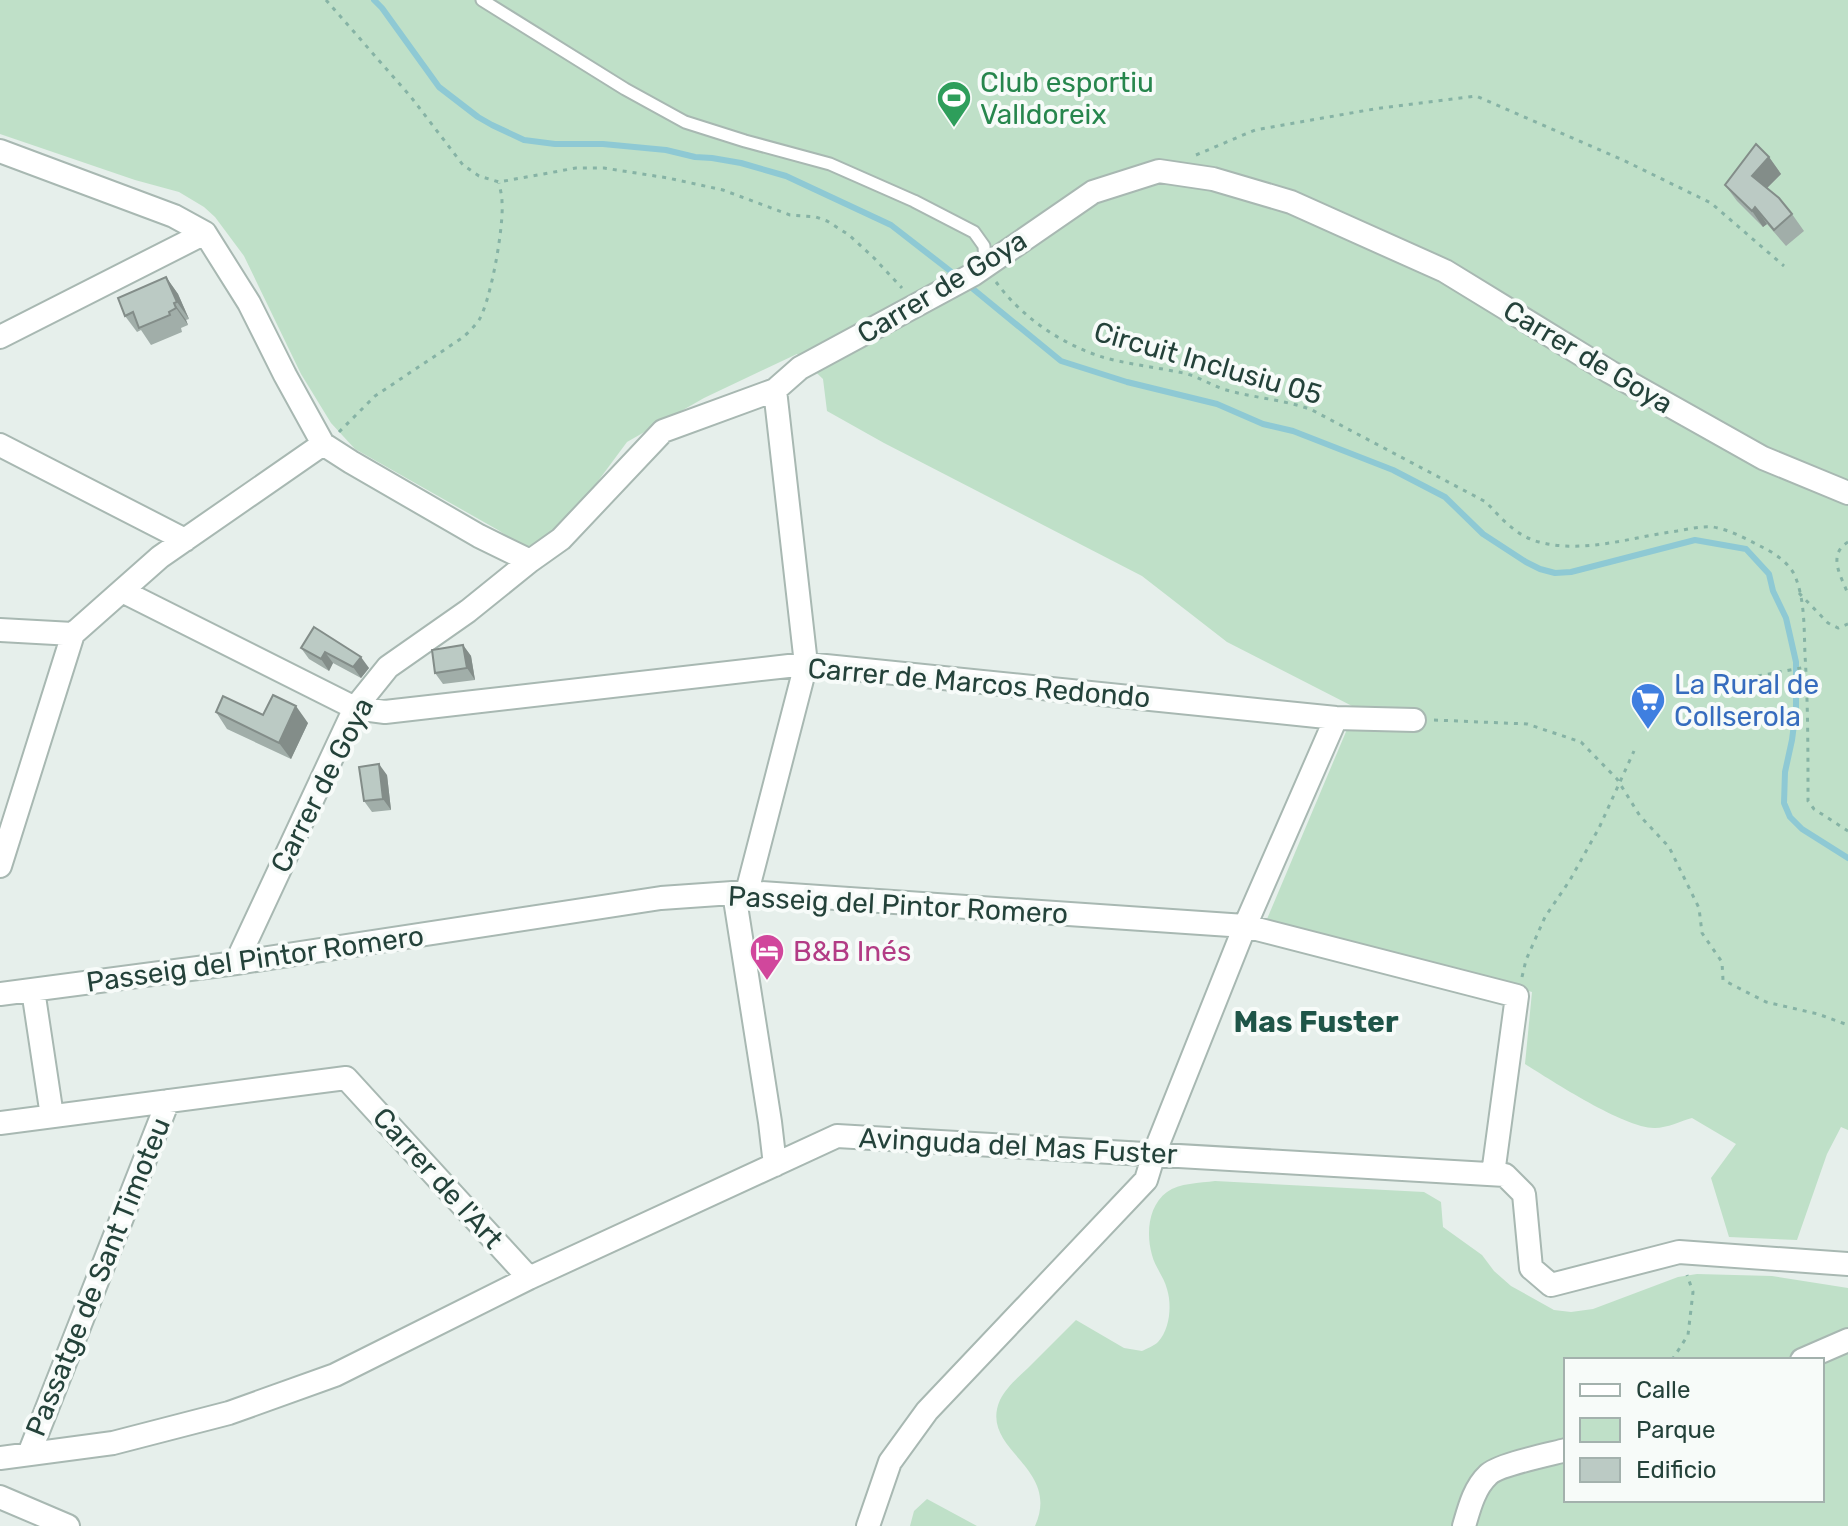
<svg xmlns="http://www.w3.org/2000/svg" width="1848" height="1526" viewBox="0 0 1848 1526" font-family="Rubik,sans-serif">
	<style>
		.green { fill: #bfe0c8; fill-rule: evenodd }
		.lines { fill: none; stroke-linecap: round; stroke-linejoin: round }
		.stream { stroke: #8ec9d4; stroke-width: 6 }
		.service-casing { stroke: #a8b8b2; stroke-width: 15 }
		.minor-casing { stroke: #a8b8b2; stroke-width: 26 }
		.path { stroke: #86b3a5; stroke-width: 3; stroke-dasharray: 4 6; stroke-linecap: butt }
		.service { stroke: #fff; stroke-width: 11 }
		.minor { stroke: #fff; stroke-width: 22 }
		.wall { fill: #a1aea9 }
		.shaded-wall { fill: #838d89 }
		.building { fill: #bbcac4; stroke: #838d89; stroke-width: 2 }
		.labels { text-anchor: middle; dominant-baseline: central; stroke-width: 8; stroke-linejoin: round; paint-order: stroke }
		.leisure-label { font-size: 28px; fill: #27864d; stroke: #f7fbf9; text-anchor: start }
		.street-label { font-size: 28px; fill: #24423a; stroke: #f7fbf9 }
		.shop-label { font-size: 28px; fill: #366cbe; stroke: #f7fbf9; text-anchor: start }
		.hotel-label { font-size: 28px; fill: #b23c85; stroke: #f7fbf9; text-anchor: start }
		.neighbourhood-label { font-size: 30px; font-weight: bold; fill: #1f5548; stroke: #f7fbf9 }
	</style>
	<rect width="100%" height="100%" fill="#e6efeb"/>
	<path class="green" d="M0,0H1848V1130L1841,1127L1827,1154L1797,1240L1729,1237L1711,1178L1736,1144L1692,1118C1681,1121 1667,1128 1655,1128C1626,1129 1552,1081 1525,1064L1532,992L1424,960L1267,919L1356,708L1227,642L1142,576L884,443L827,411L823,379L797,354L704,398L627,442L564,527L525,548L498,530L355,449L331,423L301,374L244,256L215,217L204,207L179,192L135,180L0,134Z
		M1215,1181L1424,1192L1441,1202L1443,1227L1482,1255L1494,1271L1511,1286L1554,1310L1571,1312L1593,1309L1678,1277L1697,1274L1772,1276L1848,1288V1526H1035C1062,1466 978,1450 1000,1400C1006,1388 1018,1377 1028,1368C1044,1352 1060,1336 1076,1320L1124,1348L1142,1351C1146,1349 1154,1346 1158,1342C1170,1329 1172,1305 1167,1289C1164,1277 1155,1267 1152,1255C1146,1234 1148,1206 1167,1192C1179,1183 1200,1183 1215,1181ZM1566,1360H1822V1500H1566Z
		M927,1499L977,1526H910L914,1511Z"/>
	<g class="lines">
		<path class="stream" d="M374,0L382,8L439,87L478,117L492,125L524,140L555,144H603L666,150L695,157L712,158L741,163L786,176L891,225L958,277
			M967,284L1061,361L1127,382L1217,404L1263,424L1293,431L1393,470L1445,497L1483,534L1526,562L1540,569L1555,573L1571,572L1695,540L1746,549L1769,574L1773,591L1786,618L1796,662V709L1792,740L1785,772L1784,803L1790,817L1802,829L1848,858"/>
		<defs>
			<path id="service" d="M482,0L625,89L685,122L745,141L830,164L914,201L974,232L984,246L985,266"/>
			<path id="minor" d="M0,151L174,216L205,233L249,303L285,375L323,444L351,462L479,536L530,561
				M0,337L205,233
				M0,445L185,540
				M122,591L355,708L385,712L806,664L1336,718L1414,720
				M0,630L73,634
				M73,634L160,557L323,444
				M0,866L73,634
				M747,892L806,664L775,390
				M734,893L770,1122L775,1165
				M236,963L355,708L388,667L468,611L530,561L561,539L663,431L775,390L800,368L974,274L1093,192L1159,171L1213,179L1291,202L1445,271L1610,372L1763,458L1848,493
				M33,990L52,1116
				M0,994L236,963L661,898L747,892L1245,926L1517,996L1493,1174
				M0,1123L346,1078L529,1278
				M1802,1360L1848,1340
				M29,1454L168,1101
				M0,1458L113,1443L229,1413L335,1375L529,1278L837,1136L1505,1175L1524,1194L1531,1268L1551,1285L1679,1252L1848,1264
				M0,1497L68,1526
				M868,1526L890,1462L927,1411L1146,1180L1154,1154L1245,926L1336,718
				M1464,1526C1469,1509 1474,1488 1488,1475C1497,1465 1551,1454 1566,1450"/>
		</defs>
		<use href="#service" class="service-casing"/>
		<use href="#minor" class="minor-casing"/>
		<path class="path" d="M326,0L411,97L463,165L479,176L499,182L576,168H604L668,178L723,190L790,215L816,217L827,221L849,235L874,258L902,288
			M1196,155L1255,130L1374,109L1476,96L1623,160L1711,203L1784,266
			M996,282C1021,316 1058,342 1099,356C1124,364 1156,367 1183,373C1197,376 1209,384 1223,389C1252,398 1283,399 1312,410L1486,502C1501,518 1516,536 1539,542C1584,554 1632,537 1677,531C1689,529 1701,526 1713,527C1731,530 1748,540 1764,548C1776,554 1790,564 1795,576C1805,600 1804,629 1805,655C1808,703 1808,752 1808,801L1814,809L1848,831
			M339,432L375,396L462,338C468,333 474,327 479,320C491,300 504,226 502,202C502,195 500,189 499,183
			M1848,542C1827,555 1841,576 1848,594
			M1799,593L1828,623L1838,628L1848,624
			M1758,676L1806,667
			M1434,720L1527,724L1581,742L1617,779L1640,816L1669,847L1699,908L1702,933L1722,962L1723,980L1766,1002L1818,1014L1848,1025
			M1522,977L1526,960L1545,917L1570,880L1599,828L1634,751
			M1672,1360L1688,1335L1693,1292L1687,1275"/>
		<use href="#service" class="service"/>
		<use href="#minor" class="minor"/>
	</g>
	<path class="wall" d="M1769,157L1781,174L1767,188L1792,214L1804,231L1786,246L1767,224L1763,227L1737,201L1725,185Z
		M166,277L178,294L189,319L186,320L188,325L181,328L182,332L151,345L141,330L137,332L125,316Z
		M314,627L369,668L361,678L333,663L329,671L309,659L301,648Z
		M463,645L471,656L475,680L443,684L435,673Z
		M216,712L263,715L308,723L291,759L227,729Z
		M387,775L391,810L372,812L364,801Z"/>
	<path class="shaded-wall" d="M1769,157L1781,174L1763,192L1752,176Z
		M1755,207L1767,224L1763,227L1752,211Z
		M166,277L178,294L189,319L177,302Z
		M174,303L186,320L188,325L176,308Z
		M463,645L471,656L475,680L467,668Z
		M325,652L333,663L329,671L321,659Z
		M361,657L369,668L361,678L353,667Z
		M296,706L308,723L291,759L279,743Z
		M379,764L387,775L391,810L383,799Z"/>
	<path class="building" d="M1756,144L1769,157L1752,176L1779,198L1792,214L1774,230L1755,207L1752,211L1725,185Z
		M166,277L177,302L174,303L176,308L169,312L170,315L139,328L133,312L125,316L118,298Z
		M314,627L361,657L353,667L325,652L321,659L301,648Z
		M463,645L467,668L435,673L432,650Z
		M273,695L296,706L279,743L216,712L223,696L263,715Z
		M379,764L383,799L364,801L359,767Z"/>
	<defs>
		<symbol id="stadium-pin" viewBox="-11 -11 22 30"><path d="M0 17L-7.5 6A9.5 9.5 0 1 1 7.5 6Z" fill="#2e9e5b" stroke="#f7fbf9"/><path d="M0-5a6.5 5 0 1 0 0 10a6.5 5 0 1 0 0-10ZM-3.5-1.8h7v3.6h-7Z" fill="#fff"/></symbol>
		<symbol id="supermarket-pin" viewBox="-11 -11 22 30"><path d="M0 17L-7.5 6A9.5 9.5 0 1 1 7.5 6Z" fill="#3f7fe0" stroke="#f7fbf9"/><path d="M-6-5.5h2.5l.6 2H6L4.5 2H-2.5L-4.4-4H-6ZM-1.5 3.2a1.3 1.3 0 1 0 .1 0ZM3 3.2a1.3 1.3 0 1 0 .1 0Z" fill="#fff"/></symbol>
		<symbol id="hotel-pin" viewBox="-11 -11 22 30"><path d="M0 17L-7.5 6A9.5 9.5 0 1 1 7.5 6Z" fill="#d1479c" stroke="#f7fbf9"/><path d="M-6-4.5h1.5V1H6V5H4.5V3h-9V5H-6ZM-4 0a1.8 1.8 0 1 1 3.6 0ZM.5 0V-2.5h3Q6-2.5 6 0Z" fill="#fff"/></symbol>
	</defs>
	<g fill-rule="evenodd">
		<use href="#stadium-pin" x="934" y="78" width="40" height="54"/>
		<use href="#supermarket-pin" x="1628" y="680" width="40" height="54"/>
		<use href="#hotel-pin" x="747" y="931" width="40" height="54"/>
	</g>
	<g class="labels">
		<g class="leisure-label">
			<text x="980" y="82">Club esportiu<tspan x="980" dy="32">Valldoreix</tspan></text>
		</g>
		<g class="street-label">
			<text transform="translate(942 287) rotate(-31)">Carrer de Goya</text>
			<text transform="translate(1588 357) rotate(31)">Carrer de Goya</text>
			<text transform="translate(1208 363) rotate(16)">Circuit Inclusiu 05</text>
			<text transform="translate(979 683) rotate(5)">Carrer de Marcos Redondo</text>
			<text transform="translate(322 785) rotate(-63)">Carrer de Goya</text>
			<text transform="translate(898 905) rotate(3)">Passeig del Pintor Romero</text>
			<text transform="translate(255 959) rotate(-8)">Passeig del Pintor Romero</text>
			<text transform="translate(1018 1146) rotate(3)">Avinguda del Mas Fuster</text>
			<text transform="translate(438 1178) rotate(48)">Carrer de l'Art</text>
			<text transform="translate(98 1277) rotate(-68)">Passatge de Sant Timoteu</text>
		</g>
		<g class="shop-label">
			<text x="1674" y="684">La Rural de<tspan x="1674" dy="32">Collserola</tspan></text>
		</g>
		<g class="hotel-label">
			<text x="793" y="951">B&amp;B Inés</text>
		</g>
		<g class="neighbourhood-label">
			<text x="1316" y="1022">Mas Fuster</text>
		</g>
	</g>
	<rect x="1564" y="1358" width="260" height="144" fill="#f7fbf9" stroke="#a3b1ad" stroke-width="2"/>
	<rect x="1580" y="1384" width="40" height="12" fill="#ffffff" stroke="#a3b1ad" stroke-width="2"/>
	<text x="1636" y="1398" font-size="24" fill="#24423a">Calle</text>
	<rect x="1580" y="1418" width="40" height="24" fill="#bfe0c8" stroke="#a3b1ad" stroke-width="2"/>
	<text x="1636" y="1438" font-size="24" fill="#24423a">Parque</text>
	<rect x="1580" y="1458" width="40" height="24" fill="#bbcac4" stroke="#a3b1ad" stroke-width="2"/>
	<text x="1636" y="1478" font-size="24" fill="#24423a">Edificio</text>
</svg>
